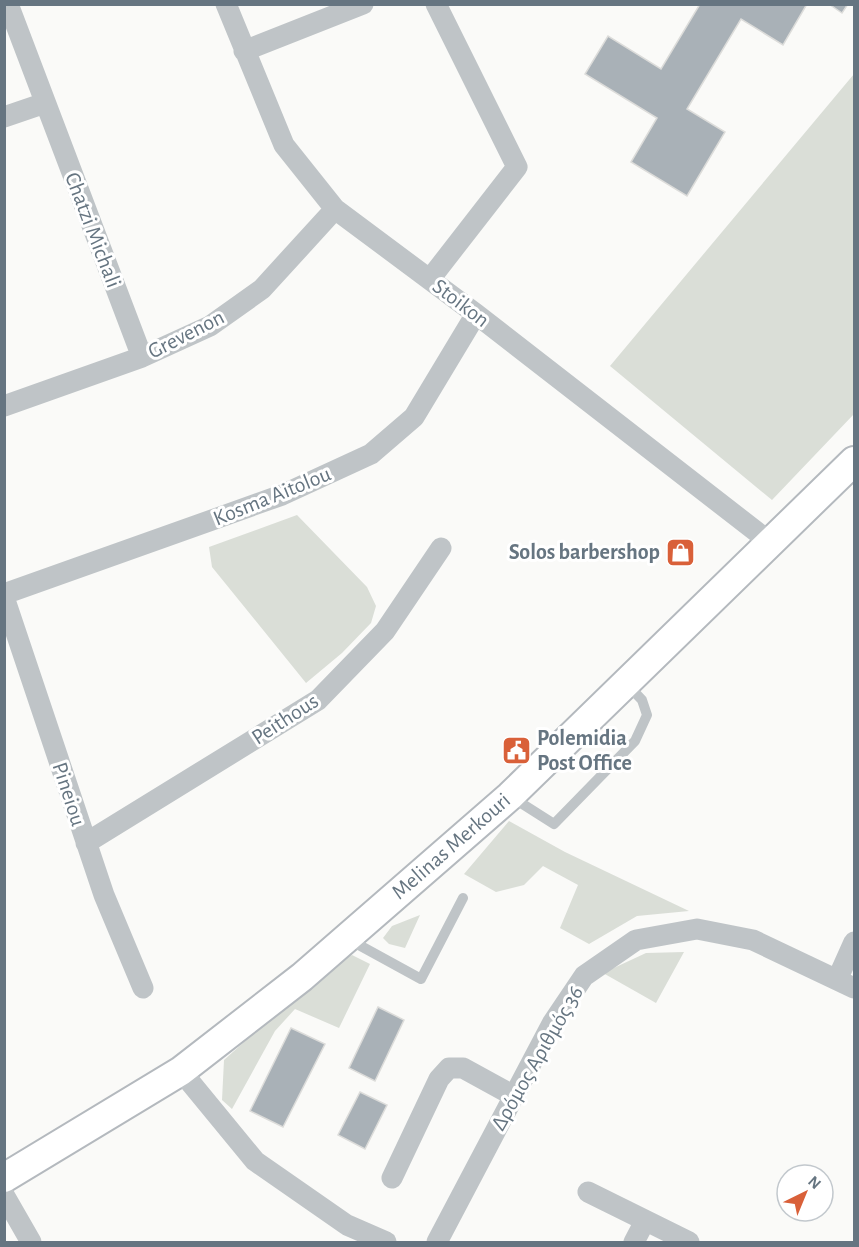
<svg xmlns="http://www.w3.org/2000/svg" width="859" height="1247" viewBox="0 0 859 1247" font-family="'Alegreya Sans',sans-serif">
	<style>
		.green { fill: #daded7 }
		.building { fill: #a9b1b7; stroke: #dcdcda; stroke-width: 1.5 }
		.lines { fill: none; stroke-linecap: round; stroke-linejoin: round }
		.secondary-casing { stroke: #b4b9be; stroke-width: 32 }
		.service { stroke: #bfc4c7; stroke-width: 10 }
		.minor { stroke: #bfc4c7; stroke-width: 21 }
		.secondary { stroke: #fff; stroke-width: 28 }
		.labels { text-anchor: middle; dominant-baseline: central; stroke-width: 6; stroke-linejoin: round; paint-order: stroke }
		.street-label { font-size: 22px; fill: #667581; stroke: #fff }
		.poi-label { font-size: 22px; font-weight: bold; fill: #667581; stroke: #fff; text-anchor: end }
	</style>
	<rect width="100%" height="100%" fill="#fafaf8"/>
	<path class="green" d="M854,74V414L772,500L610,366Z
		M297,515L367,587L376,606L371,623L342,653L306,683L212,567L209,547Z
		M509,821L565,852L689,911L637,916L589,944L560,928L578,885L543,866L524,885L496,892L464,874Z
		M420,915L405,948L389,944L383,938L392,926Z
		M684,952L656,1003L603,973L646,953Z
		M352,955L370,964L339,1028L295,1009L275,1031L232,1109L222,1100L224,1060L320,974Z"/>
	<path class="building" d="M700,4H807L783,45L741,19L687,109L725,132L687,196L631,162L657,118L585,74L608,36L661,69Z
		M829,4H848L842,13Z
		M378,1007L404,1020L375,1081L349,1068Z
		M291,1028L325,1044L283,1127L250,1111Z
		M360,1092L387,1105L365,1149L338,1135Z"/>
	<g class="lines">
		<defs>
			<path id="secondary" d="M4,1178L181,1071L302,977L510,796L854,461"/>
		</defs>
		<use href="#secondary" class="secondary-casing"/>
		<path class="service" d="M510,796L554,824L635,741L647,715L642,700L626,683
			M348,939L421,979L463,898"/>
		<path class="minor" d="M8,4L142,357
			M226,4L284,145L335,209L476,314L771,543
			M244,51L363,4
			M4,117L45,103
			M430,279L517,167L436,4
			M4,406L142,357L210,326L262,289L335,209
			M4,594L282,495L371,454L414,417L476,314
			M4,597L104,895L143,988
			M86,843L318,700L385,631L441,548
			M837,980L854,942
			M181,1071L255,1161L347,1225L386,1242
			M392,1178L439,1079L449,1068H463L514,1096
			M588,1192L689,1242
			M4,1195L31,1242
			M437,1242L553,1022L584,976L636,940L697,929L753,940L854,988
			M634,1242L645,1221"/>
		<use href="#secondary" class="secondary"/>
	</g>
	<defs>
		<symbol id="shop-square" viewBox="-11 -11 22 22"><rect x="-9" y="-9" width="18" height="18" rx="4" fill="#d96039" stroke="#fff"/><path d="M-5-2.5h2.3a2.7 3.5 0 0 1 5.4 0H5L5.5 6h-11ZM-1.5-2.5h3a1.5 2.3 0 0 0-3 0Z" fill="#fff"/></symbol>
		<symbol id="civic-square" viewBox="-11 -11 22 22"><rect x="-9" y="-9" width="18" height="18" rx="4" fill="#d96039" stroke="#fff"/><path d="M-.6-6.5H3V-4.5H.6V-3L4-1V1h2V6H-6V1h2V-1L-.6-3ZM-1.2 2.5V6h2.4V2.5Z" fill="#fff"/></symbol>
	</defs>
	<g fill-rule="evenodd">
		<use href="#shop-square" x="664" y="536" width="33" height="33"/>
		<use href="#civic-square" x="500" y="734" width="33" height="33"/>
	</g>
	<g class="labels">
		<g class="street-label">
			<text transform="translate(93 230) rotate(69)">Chatzi Michali</text>
			<text transform="translate(461 303) rotate(37)">Stoikon</text>
			<text transform="translate(186 334) rotate(-27)">Grevenon</text>
			<text transform="translate(272 496) rotate(-22)">Kosma Aitolou</text>
			<text transform="translate(285 719) rotate(-33)">Peithous</text>
			<text transform="translate(69 794) rotate(72)">Pineiou</text>
			<text transform="translate(451 846) rotate(-41)">Melinas Merkouri</text>
			<text transform="translate(537 1058) rotate(-60)">Δρόμος Αριθμός 36</text>
		</g>
		<g class="poi-label">
			<text x="660" y="552">Solos barbershop</text>
			<text x="537" y="738" text-anchor="start">Polemidia<tspan x="537" dy="25">Post Office</tspan></text>
		</g>
	</g>
	<rect width="859" height="1247" fill="none" stroke="#667581" stroke-width="12"/>
	<g transform="translate(805 1193) rotate(43)"><circle r="28" fill="#ffffff" stroke="#c2c8cd" stroke-width="1.5"/>
	<path d="M0-4.5L10 22L0 15L-10 22Z" fill="#d96039"/>
	<text y="-9" font-size="16" font-weight="bold" text-anchor="middle" fill="#667581">N</text>
	</g>
</svg>
